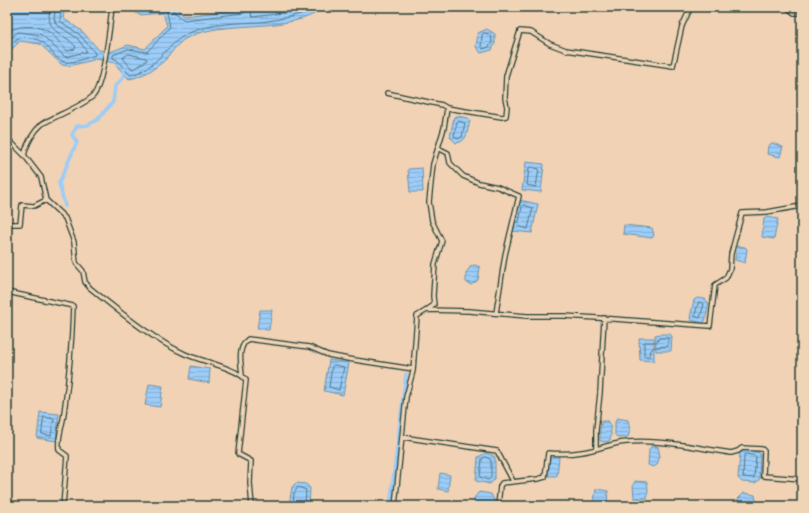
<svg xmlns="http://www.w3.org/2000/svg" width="809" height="513" viewBox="0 0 809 513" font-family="'Architects Daughter',sans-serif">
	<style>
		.water { fill: url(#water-rules); stroke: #6a93aa }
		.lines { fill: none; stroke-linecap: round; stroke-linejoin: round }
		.shore { stroke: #517682; stroke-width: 1 }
		.canal { stroke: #9cccf8; stroke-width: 3.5 }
		.minor-casing { stroke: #1f3d34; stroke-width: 6 }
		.minor { stroke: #f0d4b6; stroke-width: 3.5 }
	</style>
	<defs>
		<pattern id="water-rules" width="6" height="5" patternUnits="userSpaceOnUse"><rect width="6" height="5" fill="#9cccf8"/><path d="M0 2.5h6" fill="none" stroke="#86b0d5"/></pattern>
	</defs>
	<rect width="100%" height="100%" fill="#f2d2b4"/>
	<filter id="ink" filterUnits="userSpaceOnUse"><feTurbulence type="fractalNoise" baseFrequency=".025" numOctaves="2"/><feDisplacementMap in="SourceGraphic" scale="8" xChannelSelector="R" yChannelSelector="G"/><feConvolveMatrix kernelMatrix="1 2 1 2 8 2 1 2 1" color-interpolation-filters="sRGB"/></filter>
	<g filter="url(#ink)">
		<path class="water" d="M7,7H65L63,18L83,32L99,50L110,52L128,45L145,49L167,26L163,13L139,15L129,7H176L184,16L260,7H323C304,29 239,24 211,30C202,32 190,35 182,41C176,46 171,53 166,59C156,69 141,77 129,79L114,63L97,59L69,66L62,65L40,44L20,41L7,54Z
			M487,29L495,34V43L492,50L481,53L476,47L478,33Z
			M457,116L468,118L470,121C467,131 468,142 456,143L450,137L454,117Z
			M772,143L783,147L780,157L767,154L768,146Z
			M526,162L544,164L541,192L522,190Z
			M422,168L423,192H410L408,169Z
			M519,200L538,204L532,233L512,231Z
			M767,217L778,219L774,239L762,237L764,219Z
			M624,225L652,228L654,235L652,238L623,234Z
			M737,246L745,247L747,249L745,263L735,260Z
			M475,265L480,267L478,280L471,285L466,282V273L471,266Z
			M697,298L705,299L709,303L705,321L703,323L691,320L690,318L694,300Z
			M260,310H272L269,330L257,329Z
			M660,334H670L672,336L671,351H656L655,335Z
			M639,338H654V361L640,360Z
			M329,360L349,363L343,395L324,391Z
			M191,366L210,369L209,383L189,379Z
			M149,384L163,386L160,407L145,405Z
			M40,412L59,414L56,441L37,438Z
			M617,418L628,420L630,430L628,437L618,438L615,435V422Z
			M602,421H608C611,427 612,433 610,440L607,442L600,441V429Z
			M652,445L658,447L660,456L657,465L653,467L648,465L649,450Z
			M749,450L757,451L760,454L759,480L755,483L742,482L738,478L740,453L744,450Z
			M486,453L494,456L495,458V479L490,484L476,481L478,457Z
			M550,455H557L559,457L557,476H548Z
			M440,473L450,475L448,491L438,489Z
			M635,481L647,482L648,490L647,499L634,498L633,485Z
			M296,483L306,484L310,488L309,506L289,505L292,487Z
			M596,489L608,491L607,506H593Z
			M479,492L491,494L494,500L493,506H474V498Z
			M744,493L755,495L757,506H737L738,499Z"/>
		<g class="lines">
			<path class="shore" d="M136,7L141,10L165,9L167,12L170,27L147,52L128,49L113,55V58L117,60L130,75C156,70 167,43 189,33C212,23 237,23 261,22C279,20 297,15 315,10L317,7
				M172,7L173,11L184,20L244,13L247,11L248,7
				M253,7L251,15L253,17L291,12L307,7
				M7,33C16,24 39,25 49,32C56,37 61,45 67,51L75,49L76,47C62,30 45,35 50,7
				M485,33L491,35L492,42L489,47L483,49L481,47L482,35Z
				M7,41L18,32L42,35L65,57L86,52V50L77,38L56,24L54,18L56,7
				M7,48C16,39 17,36 30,38C51,41 48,54 62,61C70,65 86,58 95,55V53L80,35L60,21L61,7
				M129,54L146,58L147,60L136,68L132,69L123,58Z
				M459,121L465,123L462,137L458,139L454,136L457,122Z
				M531,167L539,169L536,187L527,185L529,168Z
				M524,205L533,208L528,229L518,226L522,207Z
				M699,302L704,304L700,318L695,316Z
				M660,338H668V346L654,347L651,350L650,356H644V342H656Z
				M334,365L344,367L339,390L329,387L332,367Z
				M44,417L54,419L51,436L42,434Z
				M746,454L756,456L754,478L743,477L744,456Z
				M486,457L491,460V478L488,480L480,477L482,459Z
				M293,506L294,493L298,487L306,490L305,506"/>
			<path class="canal" d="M65,206L59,183L77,142L72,135L77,126L88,125L97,120L113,102L115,86L123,78L124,69
				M390,506L406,374"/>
			<defs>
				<path id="minor" d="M112,7C110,25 104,84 93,96C83,106 55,116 42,124C33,132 27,144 24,155L41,177L46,200L65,218L74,242L76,263L83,271L85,282L90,288C119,311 152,339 185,354C200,361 237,368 246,380L238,454L251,461L250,483L252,506
					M787,7L794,13H802
					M387,93L442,105L447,108L502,117L506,116L507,107L505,98L506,76L520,31L531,32L550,44L566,50L673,66L682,26L691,7
					M802,121V130
					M7,138L24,155
					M438,148L448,153L450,163L463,176L479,183L498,187L519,196L505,255L496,313
					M802,192V206
					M7,230L10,224H20L22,205L34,206L46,200
					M7,292L73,306C72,342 69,378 64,413C63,425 57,438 59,450L67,456L63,506
					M428,309L434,305L433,296L435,264L442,241L432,221L429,202L433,164L444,128L447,108
					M242,375C241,363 237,348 248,339L309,347L328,355L348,359L413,369
					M402,437L497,451L513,481
					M596,448V430L600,393L604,318
					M395,506L406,397L413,371L417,316L427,310L469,311L527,316H564L614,319L710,326L715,285L726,278L730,269L731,254L742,213L767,212L801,206
					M498,506L500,486L502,483L538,479L545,477L548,453C560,454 570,454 582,452C597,450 611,443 627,442C661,439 698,448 731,453L738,451L742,448L762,449L764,451L763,476L802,479"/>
			</defs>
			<use href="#minor" class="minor-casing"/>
			<use href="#minor" class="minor"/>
		</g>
	</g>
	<rect width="809" height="513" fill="none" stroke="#f0d4b6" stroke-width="24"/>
	<rect x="12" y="12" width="785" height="489" fill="none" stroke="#1f3d34" stroke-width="1.5" filter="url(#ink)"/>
</svg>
